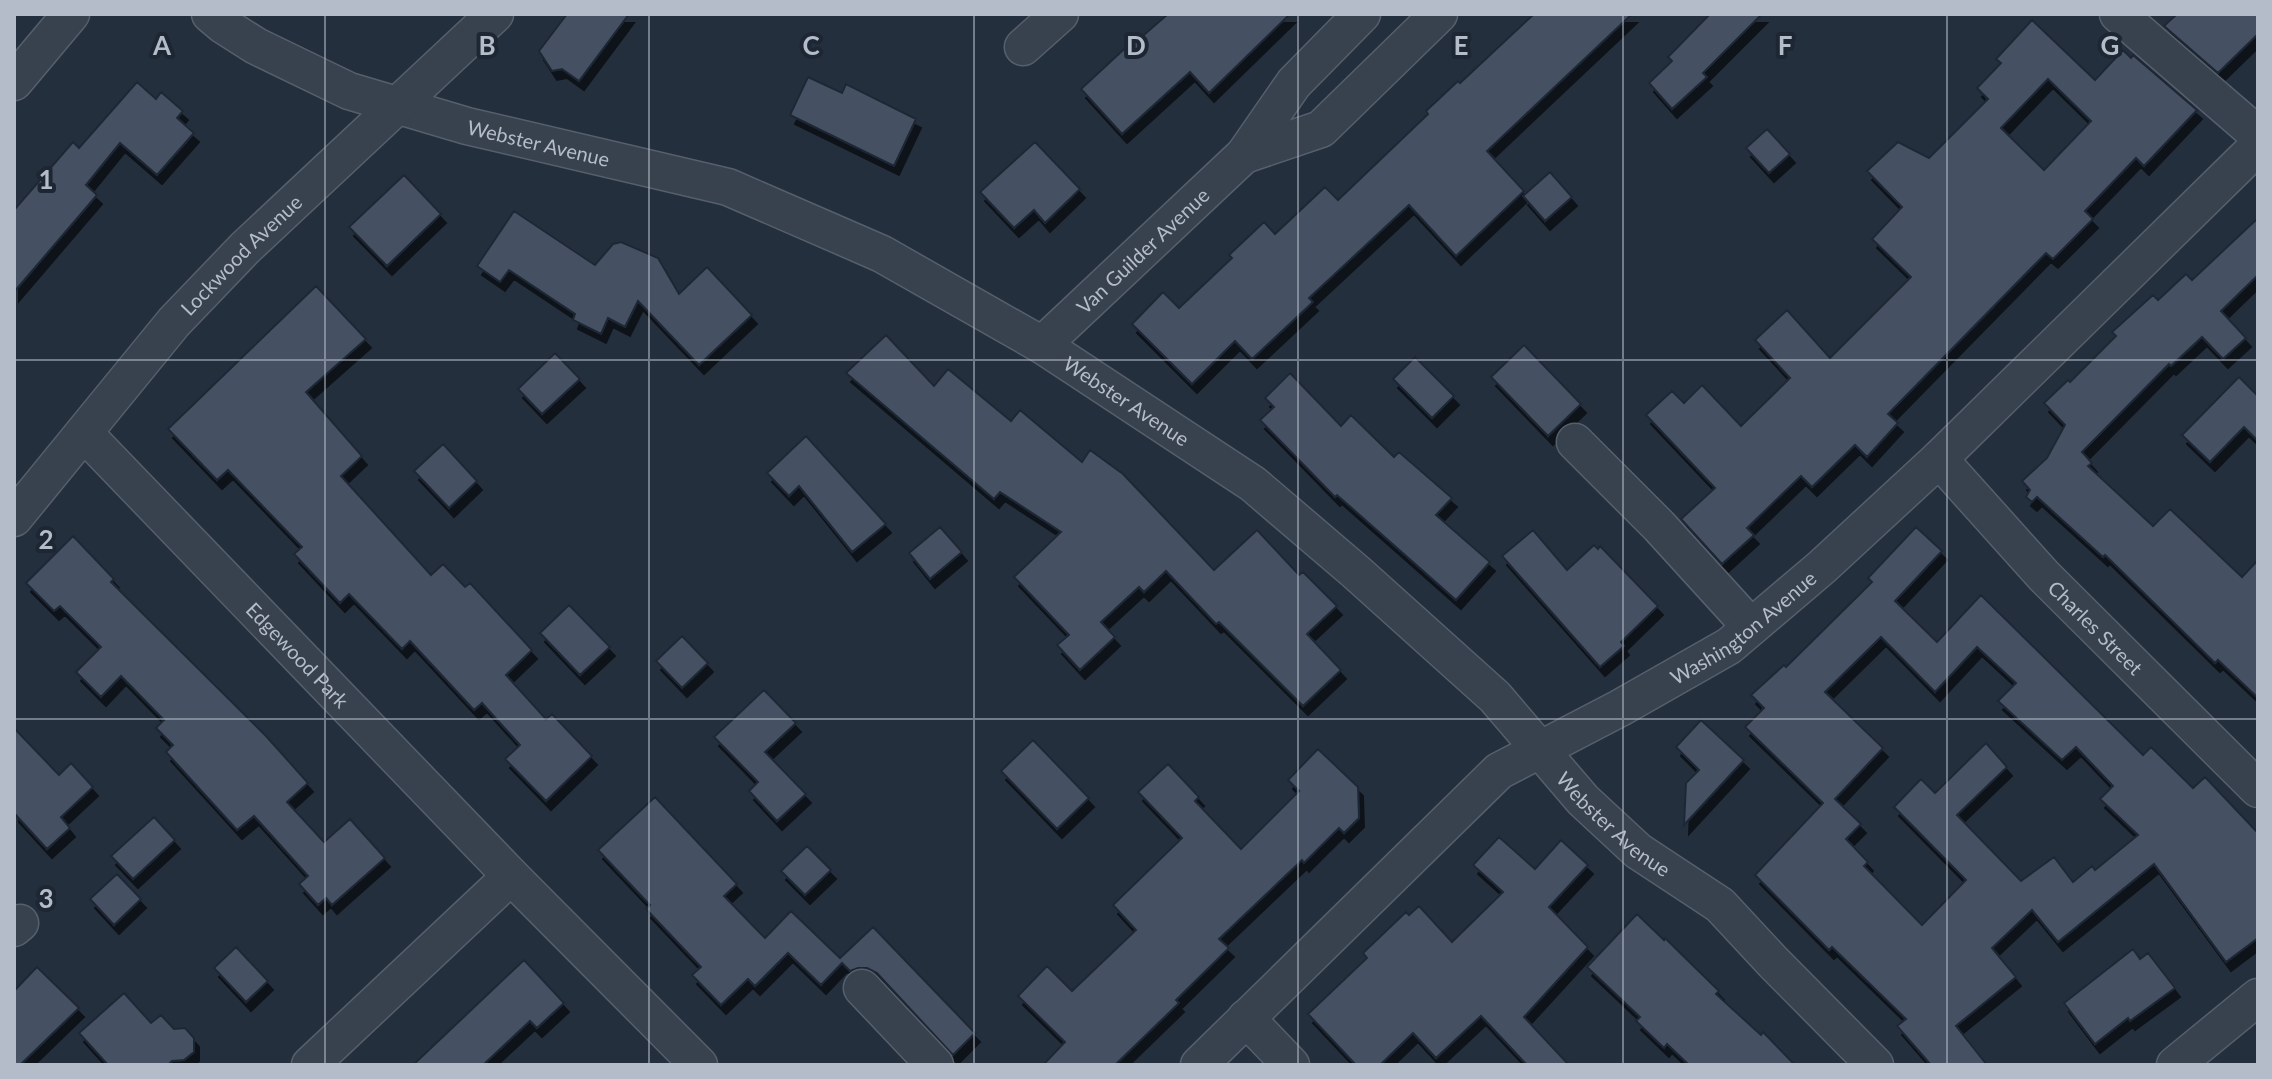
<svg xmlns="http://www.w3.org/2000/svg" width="2272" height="1079" viewBox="0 0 2272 1079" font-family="Lato,sans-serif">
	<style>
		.building { fill: #455162; stroke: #1f2835; stroke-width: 2; fill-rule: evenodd; filter: url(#shadow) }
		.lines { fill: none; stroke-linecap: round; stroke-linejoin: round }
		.minor-casing { stroke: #565f6c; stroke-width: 39 }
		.minor { stroke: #38414e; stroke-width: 36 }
		.grid { fill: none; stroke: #b4bcc9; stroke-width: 2; stroke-opacity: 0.55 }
		.labels { text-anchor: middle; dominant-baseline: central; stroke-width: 8; stroke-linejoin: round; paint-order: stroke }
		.street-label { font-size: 20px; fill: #b4bcc9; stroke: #1d2633 }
		.grid-label { font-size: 26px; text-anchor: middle; font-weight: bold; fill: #b4bcc9; stroke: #1d2633; stroke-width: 8; stroke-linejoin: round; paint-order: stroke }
	</style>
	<defs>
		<filter id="shadow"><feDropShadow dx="5" dy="9" stdDeviation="0" flood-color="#0009"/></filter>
	</defs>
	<rect width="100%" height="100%" fill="#242f3e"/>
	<path class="building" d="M567,14H629L579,81L562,69L552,71L539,51Z
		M1168,14H1290L1209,93L1190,72L1122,134L1081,89L1135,39L1137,41Z
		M1534,14H1632L1487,151L1524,191L1456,256L1409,205L1309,298L1313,302L1252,359L1235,341L1192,384L1132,324L1163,292L1179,308L1232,258L1229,255L1264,222L1275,234L1325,187L1338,200L1428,114L1426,111L1458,81L1460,83Z
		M1710,14H1762L1703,73L1707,77L1672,109L1649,83L1672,61L1668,57Z
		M2177,14H2258V34L2218,73L2164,26Z
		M2032,20L2095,80L2123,50L2131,58L2133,55L2197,110L2144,166L2136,158L2085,211L2093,219L2053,259L2046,253L1888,414L1898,423L1867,457L1855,445L1812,487L1801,476L1747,528L1754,535L1722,564L1681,519L1715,488L1646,415L1672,391L1684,403L1702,385L1741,426L1790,378L1755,340L1787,310L1830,358L1911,277L1872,239L1902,207L1867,171L1898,142L1929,158L1988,99L1977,88L2001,63L1996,59ZM2048,79L2091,121L2044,170L2001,128Z
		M808,77L842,93L846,84L916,119L894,166L790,115Z
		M137,82L156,99L161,92L183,111L177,118L194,133L157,175L120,143L86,185L97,195L14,292V210L73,142L79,148Z
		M1767,129L1790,154L1769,173L1746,148Z
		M1035,142L1080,189L1045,223L1034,210L1014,228L980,192Z
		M1550,172L1572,197L1545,221L1523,196Z
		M404,175L441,214L387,266L349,227Z
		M514,211L595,265L613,244L621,242L658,258L679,294L707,267L752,315L699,365L638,301L625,327L608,318L601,334L573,320L575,314L509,270L500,282L477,266Z
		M2258,218V275L2221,311L2246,338L2223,359L2202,337L2171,366L2169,364L2082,452L2092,463L2088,466L2153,526L2170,509L2242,577L2258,560V698L2218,660L2215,663L2105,555L2103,557L2037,497L2032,502L2026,497L2030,490L2022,481L2047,458L2065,425L2044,403L2068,380L2070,382L2116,336L2112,332L2153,295L2158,300L2186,274L2192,280Z
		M316,286L366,339L306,392L362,456L341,476L431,575L443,564L465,587L470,583L532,650L506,675L546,719L552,714L592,756L546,801L505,759L520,745L482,703L474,710L410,641L402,649L349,594L340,603L294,554L302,547L228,470L217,480L168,429Z
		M886,335L934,386L948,369L1011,421L1020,410L1082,462L1090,450L1123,474L1214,570L1257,530L1299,575L1303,572L1337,606L1307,634L1341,670L1303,706L1219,622L1216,624L1166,571L1144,592L1139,587L1101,622L1115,637L1080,670L1057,645L1069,635L1014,577L1061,532L1000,492L994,499L846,373Z
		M1524,345L1581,404L1548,436L1491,377Z
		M555,353L580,379L542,414L518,389Z
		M1415,357L1454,396L1432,418L1393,379Z
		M1290,373L1341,426L1351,415L1394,457L1399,452L1452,498L1436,515L1490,562L1456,600L1337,495L1335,497L1260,420L1274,407L1265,398Z
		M2239,377L2258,396V441L2244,427L2210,462L2182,435Z
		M806,436L886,524L852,552L799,486L789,496L767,473Z
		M443,444L477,481L449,508L414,471Z
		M940,527L962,552L930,579L909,553Z
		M1916,527L1942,551L1895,601L1937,642L1981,595L2143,755L2151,747L2193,788L2205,777L2258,833V938L2226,962L2154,864L2058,942L2032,910L1992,948L2016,977L1956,1026L1987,1065H1931L1897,1026L1906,1019L1832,947L1829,950L1755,875L1823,803L1745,727L1764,708L1751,695L1784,665L1786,667L1872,582L1868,578ZM1881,637L1935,692L1977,647L2016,683L1998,701L2062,760L2076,747L2113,786L2100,799L2138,835L2095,870L2092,866L2073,882L2054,857L2021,881L1957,815L2007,767L1986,743L1935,793L1921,779L1894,807L1966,880L1922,925L1864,866L1868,862L1846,839L1861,824L1835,799L1883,748L1825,692Z
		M1533,530L1567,570L1594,545L1598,549L1600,546L1658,606L1621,642L1624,646L1600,667L1502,556Z
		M73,536L114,579L111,582L266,736L308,783L287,802L324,842L350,819L385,858L332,905L326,898L318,905L299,884L308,876L254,816L237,830L166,752L173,745L156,728L164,720L121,676L101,697L76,672L101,647L60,606L54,611L26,583Z
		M569,605L610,647L580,675L540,633Z
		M682,636L708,663L682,688L656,661Z
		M764,690L796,723L765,752L806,794L777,821L749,791L758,782L714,737Z
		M1701,720L1744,760L1684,825L1686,783L1699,770L1676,747Z
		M14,728L59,775L71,763L93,787L61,817L70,828L47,849L14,813Z
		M1033,740L1089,798L1057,829L1001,771Z
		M1318,749L1358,787L1359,818L1344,833L1339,828L1304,863L1302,860L1219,939L1229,948L1176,1000L1179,1003L1115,1065H1043L1065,1042L1018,996L1047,966L1072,991L1136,930L1113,905L1182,838L1138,792L1168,764L1199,797L1195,801L1241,849L1299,791L1288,780Z
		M655,797L737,884L724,896L765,938L791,911L840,958L873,927L975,1033L953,1055L877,973L867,968H858L850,971L842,963L821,985L788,953L755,986L748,979L721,1005L692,975L701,967L646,909L650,905L598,850Z
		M154,817L175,840L133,879L111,856Z
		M1499,837L1535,869L1561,840L1588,865L1549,907L1588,947L1524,1017L1569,1065H1527L1481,1016L1436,1058L1413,1033L1380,1065H1356L1308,1014L1367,958L1363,953L1406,912L1409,915L1419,906L1452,942L1503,892L1473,865Z
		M807,846L831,870L805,895L781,871Z
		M117,874L141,899L114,925L90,899Z
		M1637,914L1664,940L1665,938L1719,991L1716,994L1761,1035L1763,1032L1795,1065H1689L1667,1044L1664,1048L1636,1021L1640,1017L1587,967Z
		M236,947L268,981L246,1002L214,968Z
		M2133,949L2140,959L2148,953L2175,988L2130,1021L2128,1018L2095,1044L2064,1003Z
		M524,960L564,1003L537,1028L530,1021L483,1065H413Z
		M37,967L79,1008L20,1065H14V991Z
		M124,993L151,1023L161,1015L174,1029L185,1028L194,1038V1052L184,1060L172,1061L168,1065H108L79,1033Z"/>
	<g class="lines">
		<defs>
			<g id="minor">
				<path id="s1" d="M210,14L223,25L256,46L349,91L467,126L728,187L882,254L1042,345L1253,484L1356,572L1495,697L1583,800L1638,851L1720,905L1773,962L1875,1065"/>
				<path d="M2118,14L2258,135"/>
				<path d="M1023,47L1060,14"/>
				<path d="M14,82L71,14"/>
				<path d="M1244,155L1321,129L1439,14"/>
				<path id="s2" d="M1042,345L1244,155L1294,83L1362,14"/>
				<path id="s3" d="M84,433L511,876L699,1065"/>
				<path d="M1575,442L1659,526L1751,627"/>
				<path id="s4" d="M1939,459L2044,576L2258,789"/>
				<path id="s5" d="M14,518L174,322L245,248L495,14"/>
				<path d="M14,928L20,923"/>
				<path d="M862,988L935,1065"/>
				<path d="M1246,1018L1291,1065"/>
				<path d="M310,1065L511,876"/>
				<path id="s6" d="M1199,1065L1499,771L1620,708L1729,646L1822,567L1939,459L2258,146"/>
				<path d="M2175,1065L2258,997"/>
			</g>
		</defs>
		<use href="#minor" class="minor-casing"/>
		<use href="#minor" class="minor"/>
	</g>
	<path class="grid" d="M325,14V1065M649,14V1065M974,14V1065M1298,14V1065M1623,14V1065M1947,14V1065M14,360H2258M14,719H2258"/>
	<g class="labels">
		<g class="street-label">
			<text stroke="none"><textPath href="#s1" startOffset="356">Webster Avenue</textPath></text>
			<text stroke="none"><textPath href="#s2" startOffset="138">Van Guilder Avenue</textPath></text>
			<text stroke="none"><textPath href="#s5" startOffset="348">Lockwood Avenue</textPath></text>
			<text stroke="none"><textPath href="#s1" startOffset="1004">Webster Avenue</textPath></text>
			<text stroke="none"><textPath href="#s6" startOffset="704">Washington Avenue</textPath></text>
			<text stroke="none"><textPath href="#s4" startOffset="230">Charles Street</textPath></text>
			<text stroke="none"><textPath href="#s3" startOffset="308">Edgewood Park</textPath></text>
			<text stroke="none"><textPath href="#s1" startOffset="1652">Webster Avenue</textPath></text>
		</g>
	</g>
	<g class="grid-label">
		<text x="162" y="55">A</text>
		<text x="487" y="55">B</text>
		<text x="811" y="55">C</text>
		<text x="1136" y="55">D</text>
		<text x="1461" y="55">E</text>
		<text x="1785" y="55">F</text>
		<text x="2110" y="55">G</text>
		<text x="46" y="189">1</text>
		<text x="46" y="549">2</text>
		<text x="46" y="908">3</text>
	</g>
	<rect width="2272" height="1079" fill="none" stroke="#b4bcc9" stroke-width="32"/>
</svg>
